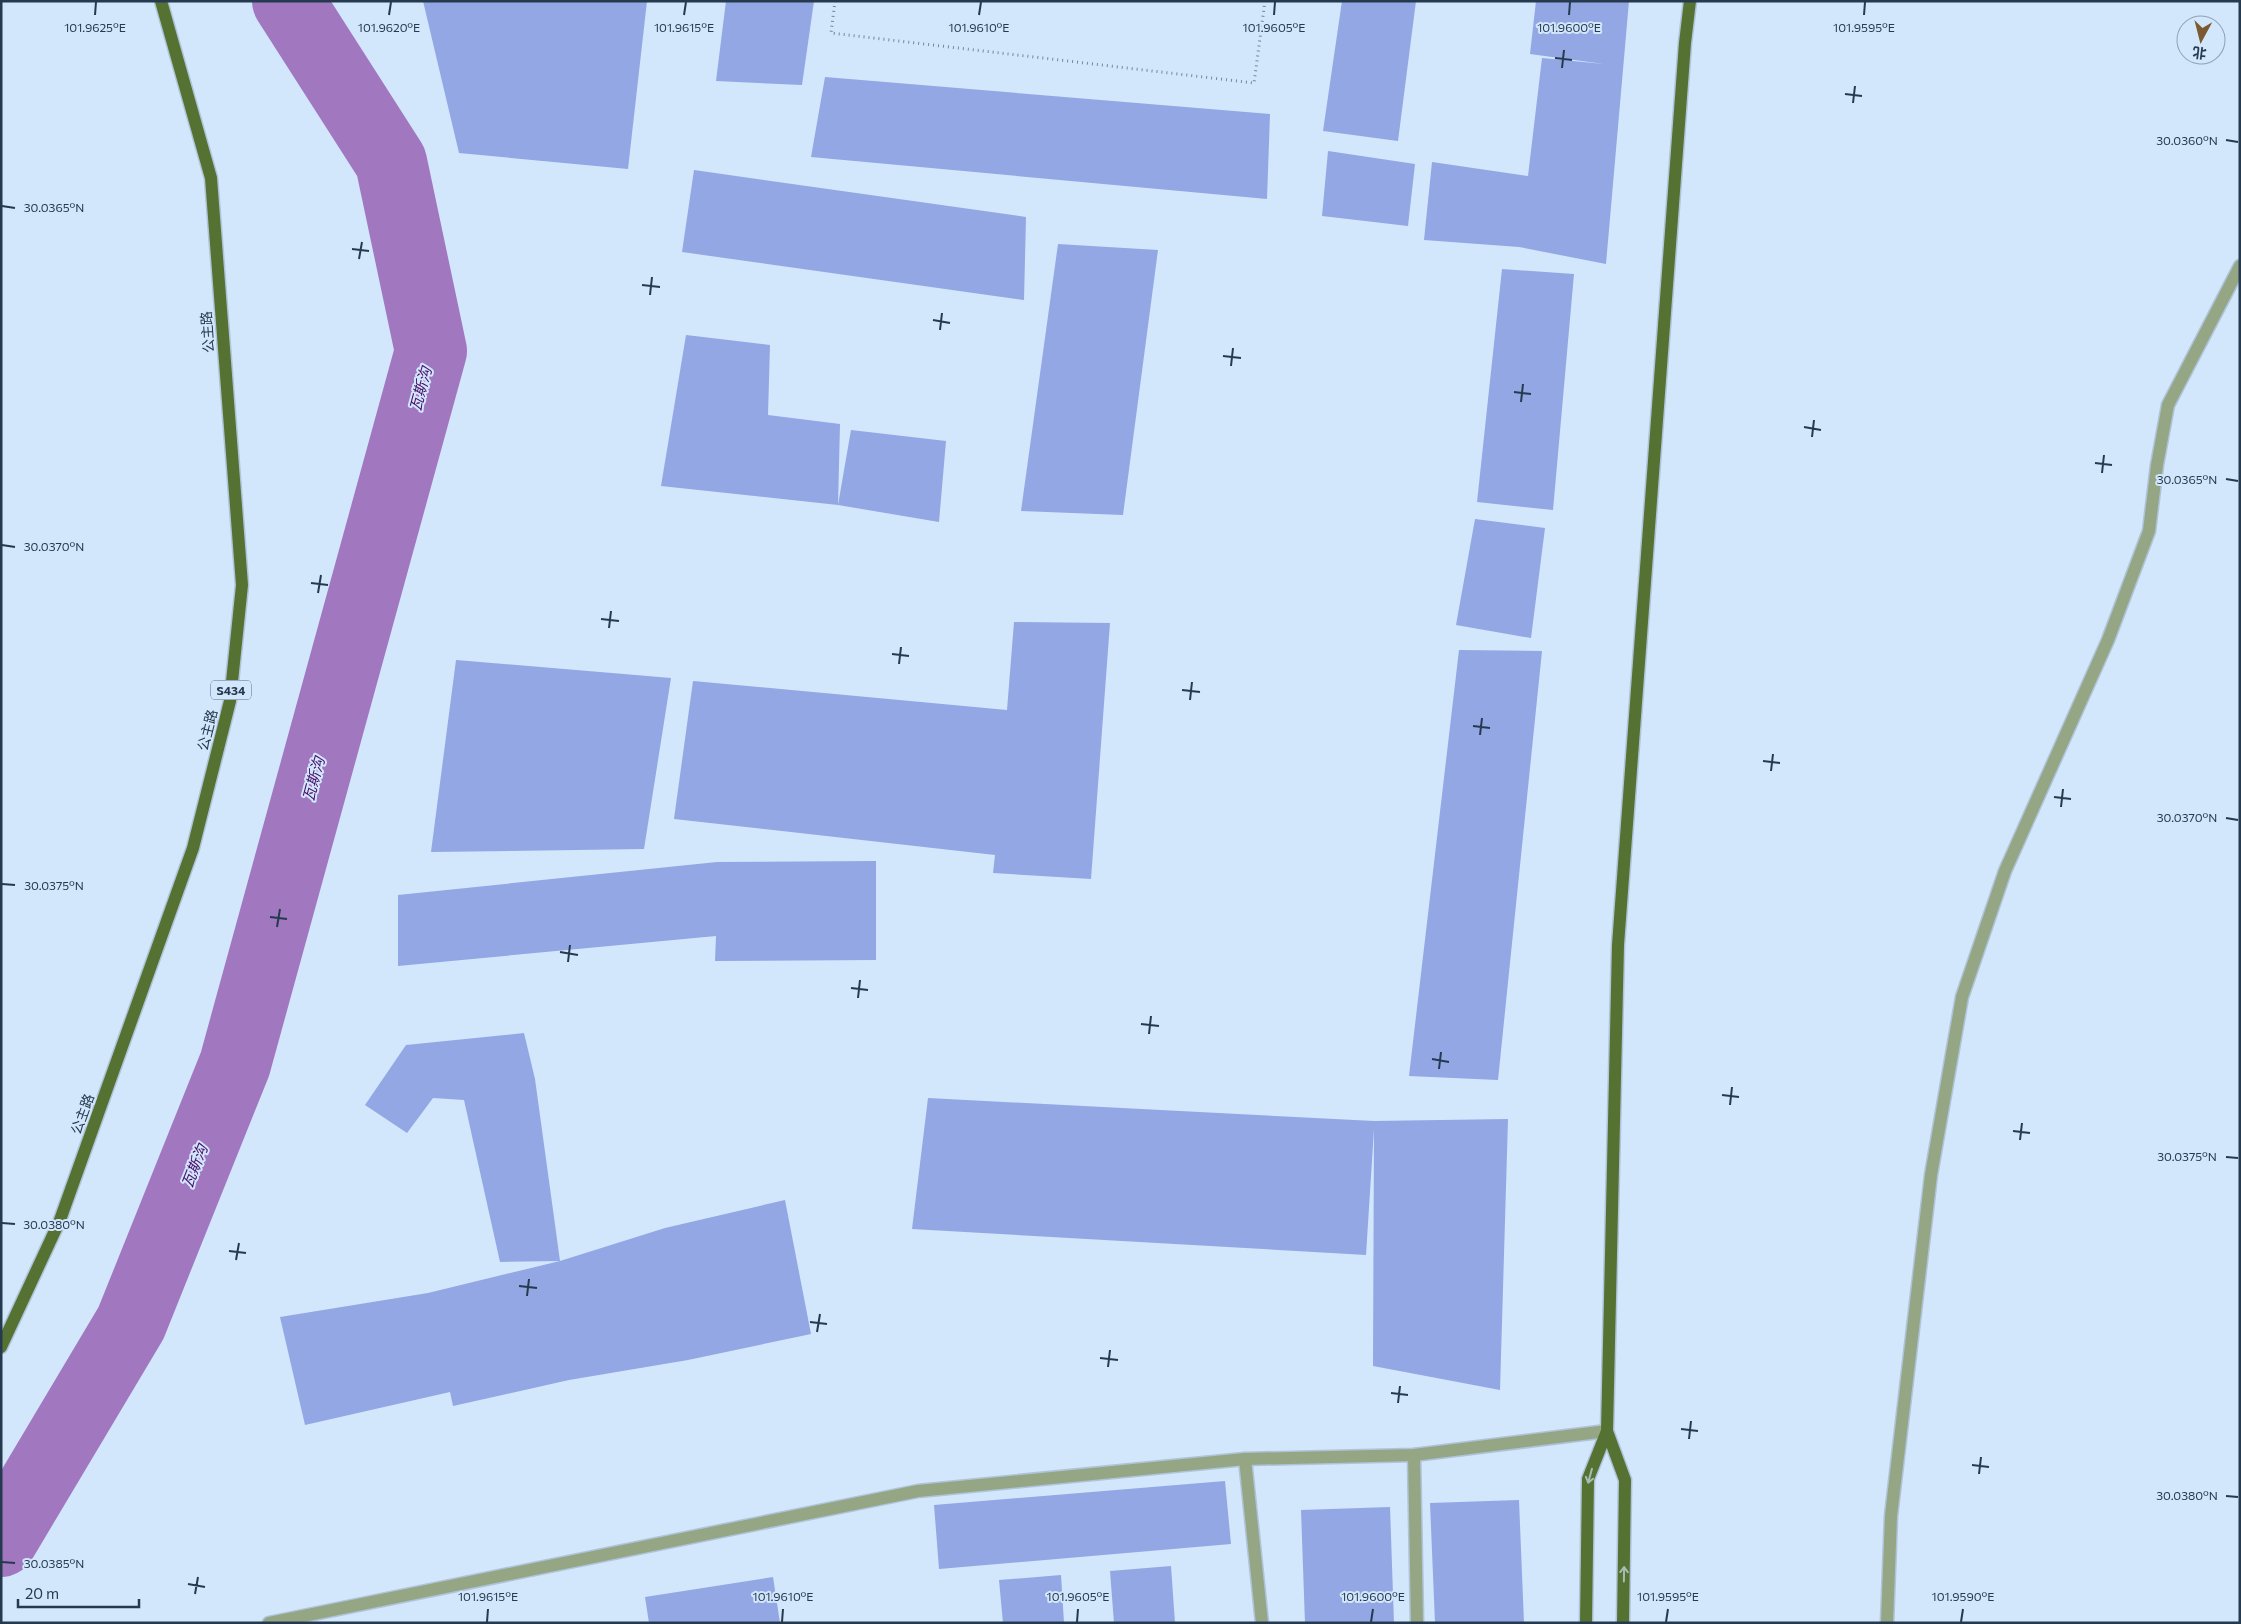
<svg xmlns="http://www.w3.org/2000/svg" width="2241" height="1624" viewBox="0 0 2241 1624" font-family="Commissioner,'Noto Sans SC',sans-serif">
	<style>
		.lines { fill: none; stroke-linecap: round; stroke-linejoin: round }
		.river { stroke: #a177c0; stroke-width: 72 }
		.building { fill: #93a7e4 }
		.minor-casing { stroke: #afc4d9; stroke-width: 15 }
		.tertiary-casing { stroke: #afc4d9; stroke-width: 15 }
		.primary-casing { stroke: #afc4d9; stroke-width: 15 }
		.path { stroke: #73889d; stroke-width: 3; stroke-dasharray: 1 4; stroke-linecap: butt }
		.minor { stroke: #95a685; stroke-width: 12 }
		.tertiary { stroke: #95a685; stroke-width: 12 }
		.primary { stroke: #557232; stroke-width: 12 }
		.oneway { stroke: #a6bdb5 }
		.ticks { fill: none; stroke: #253a4f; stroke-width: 2 }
		.labels { text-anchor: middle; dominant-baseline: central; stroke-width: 4; stroke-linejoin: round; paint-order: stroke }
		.shield { fill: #d2e6fc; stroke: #596e83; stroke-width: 1 }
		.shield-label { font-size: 12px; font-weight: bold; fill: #253a4f }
		.street-label { font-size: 14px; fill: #253a4f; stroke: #d2e6fc }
		.water-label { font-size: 15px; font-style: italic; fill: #470c66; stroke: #d2e6fc }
		.ticks-label { font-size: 12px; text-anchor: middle; fill: #253a4f; stroke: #d2e6fc; stroke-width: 4; stroke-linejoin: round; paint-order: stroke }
	</style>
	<rect width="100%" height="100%" fill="#d2e6fc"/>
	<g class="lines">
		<path class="river" d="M1,1541L131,1323L235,1064L431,351L391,162L288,1"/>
	</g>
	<path class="building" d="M423,1H647L628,169L459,153Z
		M726,1H814L802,85L716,81Z
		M1342,1H1416L1398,141L1323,131Z
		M1536,1H1629L1606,264L1519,247L1424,240L1432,162L1528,176L1542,58L1604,64L1530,54Z
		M825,77L1270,114L1267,199L811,157Z
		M1328,151L1415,164L1408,226L1322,216Z
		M694,170L1026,217L1024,300L682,252Z
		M1058,244L1158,250L1123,515L1021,511Z
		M1502,269L1574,274L1553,510L1477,502Z
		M686,335L770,345L768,415L840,424L838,505L661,486Z
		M851,430L946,441L939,522L838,505Z
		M1475,519L1545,528L1531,638L1456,625Z
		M1014,622L1110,623L1091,879L993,873L995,855L674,819L693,681L1007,710Z
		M1459,650L1542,651L1498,1080L1409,1076Z
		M456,660L671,678L644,849L431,852Z
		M876,861V960L715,961L716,936L398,966V895L717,862Z
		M524,1033L535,1079L560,1261L665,1228L785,1200L811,1334L688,1360L569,1380L453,1406L450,1392L305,1425L280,1317L428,1293L560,1261L500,1262L464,1100L433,1098L407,1133L365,1105L406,1045Z
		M928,1098L1374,1121L1508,1119L1500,1390L1373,1366L1374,1129L1366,1255L912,1229Z
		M1225,1481L1231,1544L939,1569L934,1505Z
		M1519,1500L1524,1623H1435L1430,1503Z
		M1390,1507L1394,1623H1305L1301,1510Z
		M1171,1566L1175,1623H1114L1110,1571Z
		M1061,1575L1064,1623H1003L999,1580Z
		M773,1577L780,1623H649L645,1597Z"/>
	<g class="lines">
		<defs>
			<path id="minor" d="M1414,1455L1417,1623
				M1245,1459L1262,1623
				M1887,1623L1891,1516L1931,1175L1962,997L2005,871L2108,640L2149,531L2157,465L2168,405L2240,266"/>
			<path id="tertiary" d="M269,1623L918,1491L1245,1459L1414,1455L1607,1431"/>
			<path id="primary" d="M1,1347L60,1220L193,848L230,701L242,585L211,178L161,1
				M1607,1431L1625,1480L1623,1623
				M1586,1623L1588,1479L1607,1431L1618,945L1685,43L1690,1"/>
		</defs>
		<use href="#minor" class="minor-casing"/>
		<use href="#tertiary" class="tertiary-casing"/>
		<use href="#primary" class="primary-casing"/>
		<path class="path" d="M835,1L831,33L1254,83L1265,1"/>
		<use href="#minor" class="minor"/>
		<use href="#tertiary" class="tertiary"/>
		<use href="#primary" class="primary"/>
	</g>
	<defs><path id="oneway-shaft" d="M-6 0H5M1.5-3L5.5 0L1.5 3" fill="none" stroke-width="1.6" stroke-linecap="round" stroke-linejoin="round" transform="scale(1.25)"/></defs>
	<g class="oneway">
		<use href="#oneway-shaft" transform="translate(1590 1476) rotate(105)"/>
		<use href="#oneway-shaft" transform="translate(1624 1574) rotate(-89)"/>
	</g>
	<path class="ticks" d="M95,15L96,2M389,15L391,2M684,15L686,2M979,15L981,2M1274,15L1275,2M1569,15L1570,2M1864,15L1865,2M1555,58L1572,60M1562,68L1564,50M1845,94L1862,96M1853,103L1855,86M2226,140L2238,142M2,206L15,208M352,249L369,251M359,259L362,242M642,285L660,287M650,295L652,277M933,320L950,323M940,330L942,313M1223,356L1241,358M1231,366L1233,348M1514,392L1531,394M1521,402L1523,384M1804,427L1821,430M1812,437L1814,420M2095,463L2112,465M2102,473L2104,455M2226,479L2238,481M2,545L15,547M311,583L328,585M318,593L321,575M601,619L619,621M609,628L611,611M892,654L909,656M899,664L901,647M1182,690L1200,692M1190,700L1192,682M1473,726L1490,728M1480,735L1482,718M1763,761L1780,763M1771,771L1773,754M2054,797L2071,799M2061,807L2063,789M2226,818L2238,820M2,884L15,885M270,917L287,919M277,927L280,909M560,952L578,955M568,962L570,945M851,988L868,990M858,998L860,980M1141,1024L1159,1026M1149,1034L1151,1016M1432,1059L1449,1062M1439,1069L1441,1052M1722,1095L1739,1097M1730,1105L1732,1087M2013,1131L2030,1133M2020,1140L2022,1123M2226,1157L2238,1158M2,1223L15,1224M229,1251L246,1253M236,1260L239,1243M519,1286L537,1288M527,1296L529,1279M810,1322L827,1324M817,1332L820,1314M1100,1358L1118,1360M1108,1367L1110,1350M1391,1393L1408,1395M1398,1403L1400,1386M1681,1429L1698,1431M1689,1439L1691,1421M1972,1465L1989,1467M1979,1474L1981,1457M2226,1496L2238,1497M2,1562L15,1563M188,1584L205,1587M195,1594L198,1577M487,1622L488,1609M782,1622L783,1609M1077,1622L1078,1609M1371,1622L1373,1609M1666,1622L1668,1609M1961,1622L1963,1609"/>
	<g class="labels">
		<rect class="shield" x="211" y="680.5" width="40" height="19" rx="4"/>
		<g class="shield-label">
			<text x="231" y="690">S434</text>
		</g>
		<g class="street-label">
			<text transform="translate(207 332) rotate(-94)">公主路</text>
			<text transform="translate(207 730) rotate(-76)">公主路</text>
			<text transform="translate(82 1114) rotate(-70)">公主路</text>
		</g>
		<g class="water-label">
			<text transform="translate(420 389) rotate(-75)">瓦斯沟</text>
			<text transform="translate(313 779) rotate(-75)">瓦斯沟</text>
			<text transform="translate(194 1166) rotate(-68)">瓦斯沟</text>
		</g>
	</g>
	<g class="ticks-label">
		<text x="95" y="32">101.9625°E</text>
		<text x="389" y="32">101.9620°E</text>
		<text x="684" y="32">101.9615°E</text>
		<text x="979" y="32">101.9610°E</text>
		<text x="1274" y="32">101.9605°E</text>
		<text x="1569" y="32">101.9600°E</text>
		<text x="1864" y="32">101.9595°E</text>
		<text x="2187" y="145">30.0360°N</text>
		<text x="54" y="212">30.0365°N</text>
		<text x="2187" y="484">30.0365°N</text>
		<text x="54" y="551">30.0370°N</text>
		<text x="2187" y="822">30.0370°N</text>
		<text x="54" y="890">30.0375°N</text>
		<text x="2187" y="1161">30.0375°N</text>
		<text x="54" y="1229">30.0380°N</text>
		<text x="2187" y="1500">30.0380°N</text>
		<text x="54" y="1568">30.0385°N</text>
		<text x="488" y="1601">101.9615°E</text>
		<text x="783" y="1601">101.9610°E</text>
		<text x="1078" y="1601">101.9605°E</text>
		<text x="1373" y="1601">101.9600°E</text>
		<text x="1668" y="1601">101.9595°E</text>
		<text x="1963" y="1601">101.9590°E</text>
	</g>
	<rect width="2241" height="1624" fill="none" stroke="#253a4f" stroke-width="5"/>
	<g transform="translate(2201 40) rotate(187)"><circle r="24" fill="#d2e6fc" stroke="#8da1b7"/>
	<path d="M0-4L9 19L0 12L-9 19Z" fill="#7b5931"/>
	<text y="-8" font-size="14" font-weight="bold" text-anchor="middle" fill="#253a4f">北</text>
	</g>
	<path d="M18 1599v8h121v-8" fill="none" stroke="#253a4f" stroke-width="2.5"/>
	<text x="25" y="1599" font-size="15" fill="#253a4f" stroke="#d2e6fc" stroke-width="4" paint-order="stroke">20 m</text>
</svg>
